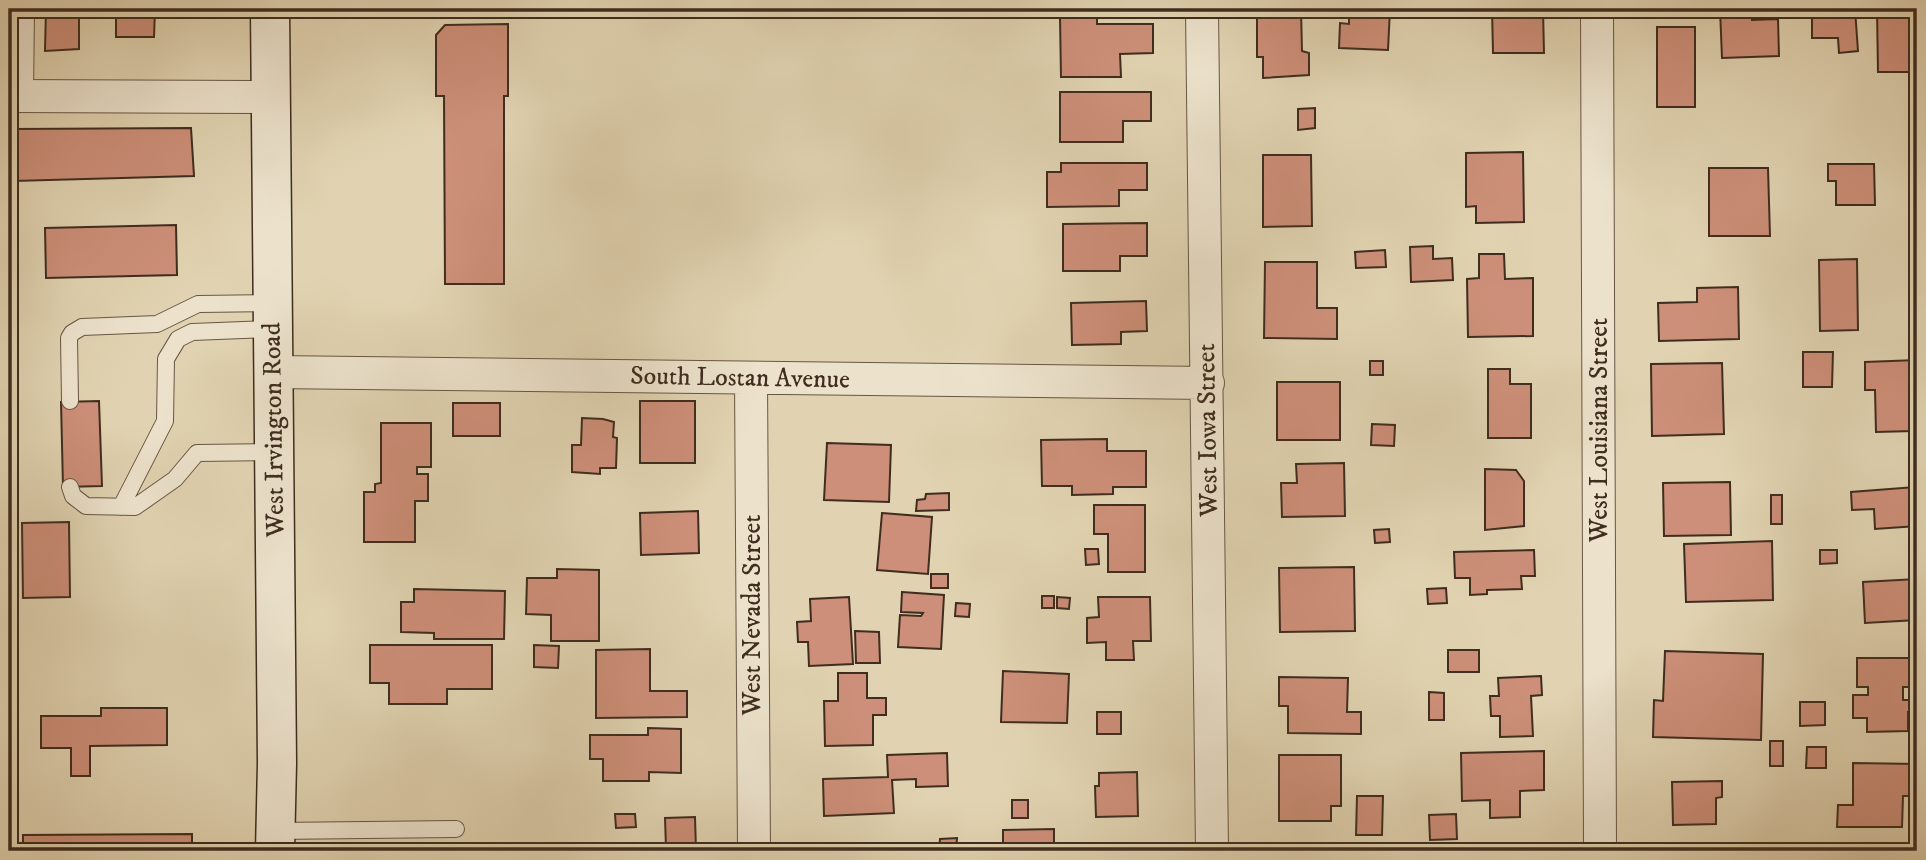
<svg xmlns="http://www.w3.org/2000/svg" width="1926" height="860" viewBox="0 0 1926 860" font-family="'IM FELL DW Pica',serif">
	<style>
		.building { fill: #cd8f79; stroke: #3f2d1f; stroke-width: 2 }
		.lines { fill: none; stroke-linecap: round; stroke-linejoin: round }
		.service-casing { stroke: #685644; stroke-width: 18 }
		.minor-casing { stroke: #685644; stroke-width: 34 }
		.secondary-casing { stroke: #3f2d1f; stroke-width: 41 }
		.service { stroke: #ece2cc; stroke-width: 16 }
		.minor { stroke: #ece2cc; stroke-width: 32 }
		.secondary { stroke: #ece2cc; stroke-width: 38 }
		.labels { text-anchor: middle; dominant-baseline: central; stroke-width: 5; stroke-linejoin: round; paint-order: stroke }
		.street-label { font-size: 26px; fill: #3f2d1f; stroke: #ece2cc }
	</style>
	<rect width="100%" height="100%" fill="#e1d3b1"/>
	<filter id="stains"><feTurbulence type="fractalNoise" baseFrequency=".00286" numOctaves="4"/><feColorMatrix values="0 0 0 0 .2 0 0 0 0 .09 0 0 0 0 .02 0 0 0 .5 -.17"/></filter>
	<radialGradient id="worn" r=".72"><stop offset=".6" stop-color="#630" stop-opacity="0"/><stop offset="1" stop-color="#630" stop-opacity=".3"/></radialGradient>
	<path class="building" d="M46,9H79V49L45,51Z
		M116,9H155L154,37H116Z
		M1257,9H1301L1302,51L1309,53V75L1263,78V57H1257Z
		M1349,9H1390L1388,50L1339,48L1340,23L1349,24Z
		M1492,9H1543L1544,53H1493Z
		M1720,9H1752V20L1778,19L1779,56L1722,58Z
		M1817,9H1855L1858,51L1839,53L1838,38H1812V18L1817,17Z
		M1877,9H1917V72H1878Z
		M1060,18H1097V24H1153V53L1120,54L1121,77H1061Z
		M508,24V96H504V284H445L444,96H436V35L445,25Z
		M1657,27H1695V107H1657Z
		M1060,92H1151V121H1123V142H1060Z
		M1315,108V128L1298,130V109Z
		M191,128L194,176L13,181V129Z
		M1523,152L1524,222L1476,223V206L1466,207V153Z
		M1263,155H1311L1312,226L1263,227Z
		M1061,163H1147V190H1119V206L1047,207V172H1061Z
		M1828,164H1874L1875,205H1836V181H1828Z
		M1709,168H1768L1770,236H1709Z
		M1147,223V256H1120V271H1063V224Z
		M176,225L177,275L46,278L45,228Z
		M1433,246V259L1452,258L1453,280L1411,282L1410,247Z
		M1385,250L1386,267L1356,268L1355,252Z
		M1479,254H1504L1505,279L1533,278V336L1468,337L1467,279L1479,278Z
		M1857,259L1858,330L1820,331L1819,260Z
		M1265,262H1317V308H1337V339L1264,338Z
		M1738,287L1739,339L1659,341L1658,303L1697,302V288Z
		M1146,301L1147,331L1121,332V344L1072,345L1071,303Z
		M1803,352H1833L1832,387H1803Z
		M1917,360V398H1911L1913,431L1876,432L1875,390H1865V362Z
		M1370,361H1383V375H1370Z
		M1722,363L1724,434L1652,436L1651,364Z
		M1488,369H1510V384H1531V438H1488Z
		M1277,382H1340V440H1277Z
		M99,401L102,486L63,487L61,402Z
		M640,401H695V463H640Z
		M453,403H500V436H453Z
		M582,418L603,419L614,422L613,437L617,438L616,468H600V474L572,472V445H581Z
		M381,423H431V467H417V474H428V501H415V542H364V492H375V484L381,483Z
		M1372,424L1395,425L1394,446L1371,445Z
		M1107,439V451H1146V487H1113V494L1072,495V486H1042L1041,440Z
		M827,443L891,445L889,502L824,500Z
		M1344,463L1345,516L1282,517L1281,483H1297L1296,464Z
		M1485,469L1516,470L1524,481V526L1485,530Z
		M1730,482L1731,535L1664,536L1663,483Z
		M1915,487L1917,526L1875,529L1874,509L1852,510L1851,492Z
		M949,493V510L916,511L917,500L925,499L926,494Z
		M1771,495H1782V524H1771Z
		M1094,505H1145V572H1108V534H1094Z
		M698,511L699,553L641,555L640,513Z
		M882,513L932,517L928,574L877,570Z
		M69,522L70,597L23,598L22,523Z
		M1389,529L1390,542L1375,543L1374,530Z
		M1772,541L1773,600L1686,602L1684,544Z
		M1085,549H1098L1099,564L1086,565Z
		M1534,550L1535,576H1521L1522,589L1487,590V594L1470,595V578H1455L1454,552Z
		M1820,550H1837V563L1820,564Z
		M1354,567L1355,631L1280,632L1279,568Z
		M557,569L599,570V641H551V615L526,614L527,578H557Z
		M931,574H948V588H931Z
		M1917,579V620L1865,623L1863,582Z
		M1446,588L1447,603L1428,604L1427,589Z
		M414,589L505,591L504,639H434V633L401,632V602H414Z
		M902,592L944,595L941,649L898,647L900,615L921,616L923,613L901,612Z
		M1042,596H1054V608H1042Z
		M849,597L853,664L809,666L808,642H798L797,622L811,621L810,599Z
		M1057,597L1070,598L1069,609L1057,608Z
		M1098,597H1150L1151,641H1133L1134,660H1106V642L1087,643V618L1099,617Z
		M956,603L970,604L969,617L955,616Z
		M855,631L879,632L880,663H856Z
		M370,645H492V689H447V704H389V683H370Z
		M534,645L559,646L558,668L534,667Z
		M650,649V691H687V717L596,718V650Z
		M1448,650H1479V672H1448Z
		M1665,651L1763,654L1761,740L1653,737L1654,700L1663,701Z
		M1857,658H1917V687H1903V700H1917V712H1908V731L1867,732V718H1853V695H1868V687H1857Z
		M1003,671L1069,674L1067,723L1001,722Z
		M838,673H867V698H886V715H873V745L825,746L824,701H838Z
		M1541,676L1542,695L1531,696L1533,736L1500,737V716H1491L1490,696H1499L1498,678Z
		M1279,677L1348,678L1347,712H1361V734L1288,733V706H1279Z
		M1429,692L1444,693V720H1429Z
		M1800,702H1825V725L1800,726Z
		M101,708H167V745L90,746V776H71V748H41V716H101Z
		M1097,712H1121V734H1097Z
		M648,728L681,729V773L649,772V781H603V759H590V735H648Z
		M1770,741H1783V766H1770Z
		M1807,747H1826V768H1806Z
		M1544,751V790L1520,791V817L1490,818V800L1462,801L1461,753Z
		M947,753L948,786L916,787V779L892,780L894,813L824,816L823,779L888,777L887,755Z
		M1279,755H1341V806H1331V821H1279Z
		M1853,763L1917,764V796H1903L1902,827H1837L1838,805H1853Z
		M1137,772L1138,816L1096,817L1095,786H1099V773Z
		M1722,781V797L1716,798V824L1673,825L1672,782Z
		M1357,796H1383L1382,835H1356Z
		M1012,800H1028V818H1012Z
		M615,814H635L636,827L616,828Z
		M1456,814L1457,839L1430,840L1429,815Z
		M695,817L696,851H620V849L666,848L665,818Z
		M1054,829V846L1040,847V851H1003V830Z
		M192,834V851L23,850V835Z
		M957,838L956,851H939L940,839Z
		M345,844L435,846V851H345Z"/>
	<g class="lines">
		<defs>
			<path id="service" d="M25,96L26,9
				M70,401L69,338L72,333L82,327L157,324L198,304L272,303
				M70,487L73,496L86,506L135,507L175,479L197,453L274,452
				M121,507L165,421L166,359L178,339L192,332L272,329
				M275,831L456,829"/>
			<path id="minor" d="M1202,9L1212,851
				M1597,9L1600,851
				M9,96L270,97
				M273,372L1208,383
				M751,378L754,851"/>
			<path id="secondary" d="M270,9L277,763L275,851"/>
		</defs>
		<use href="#service" class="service-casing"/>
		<use href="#minor" class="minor-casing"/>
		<use href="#secondary" class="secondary-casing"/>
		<use href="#service" class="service"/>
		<use href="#minor" class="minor"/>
		<use href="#secondary" class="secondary"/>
	</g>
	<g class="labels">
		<g class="street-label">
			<text transform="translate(740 378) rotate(1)">South Lostan Avenue</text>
			<text transform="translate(274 430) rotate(-91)">West Irvington Road</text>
			<text transform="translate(1208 430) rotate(-91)">West Iowa Street</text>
			<text transform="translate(1599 430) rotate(-90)">West Louisiana Street</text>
			<text transform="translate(752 615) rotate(-90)">West Nevada Street</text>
		</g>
	</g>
	<rect width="1926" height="860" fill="none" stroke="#e1d3b1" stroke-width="35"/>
	<rect x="10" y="10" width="1905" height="839" fill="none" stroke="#3f2d1f" stroke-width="3.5"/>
	<rect x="18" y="18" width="1891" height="825" fill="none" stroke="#3f2d1f" stroke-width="2"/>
	<rect width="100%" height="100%" filter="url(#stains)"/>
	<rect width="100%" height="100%" fill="url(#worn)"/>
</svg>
